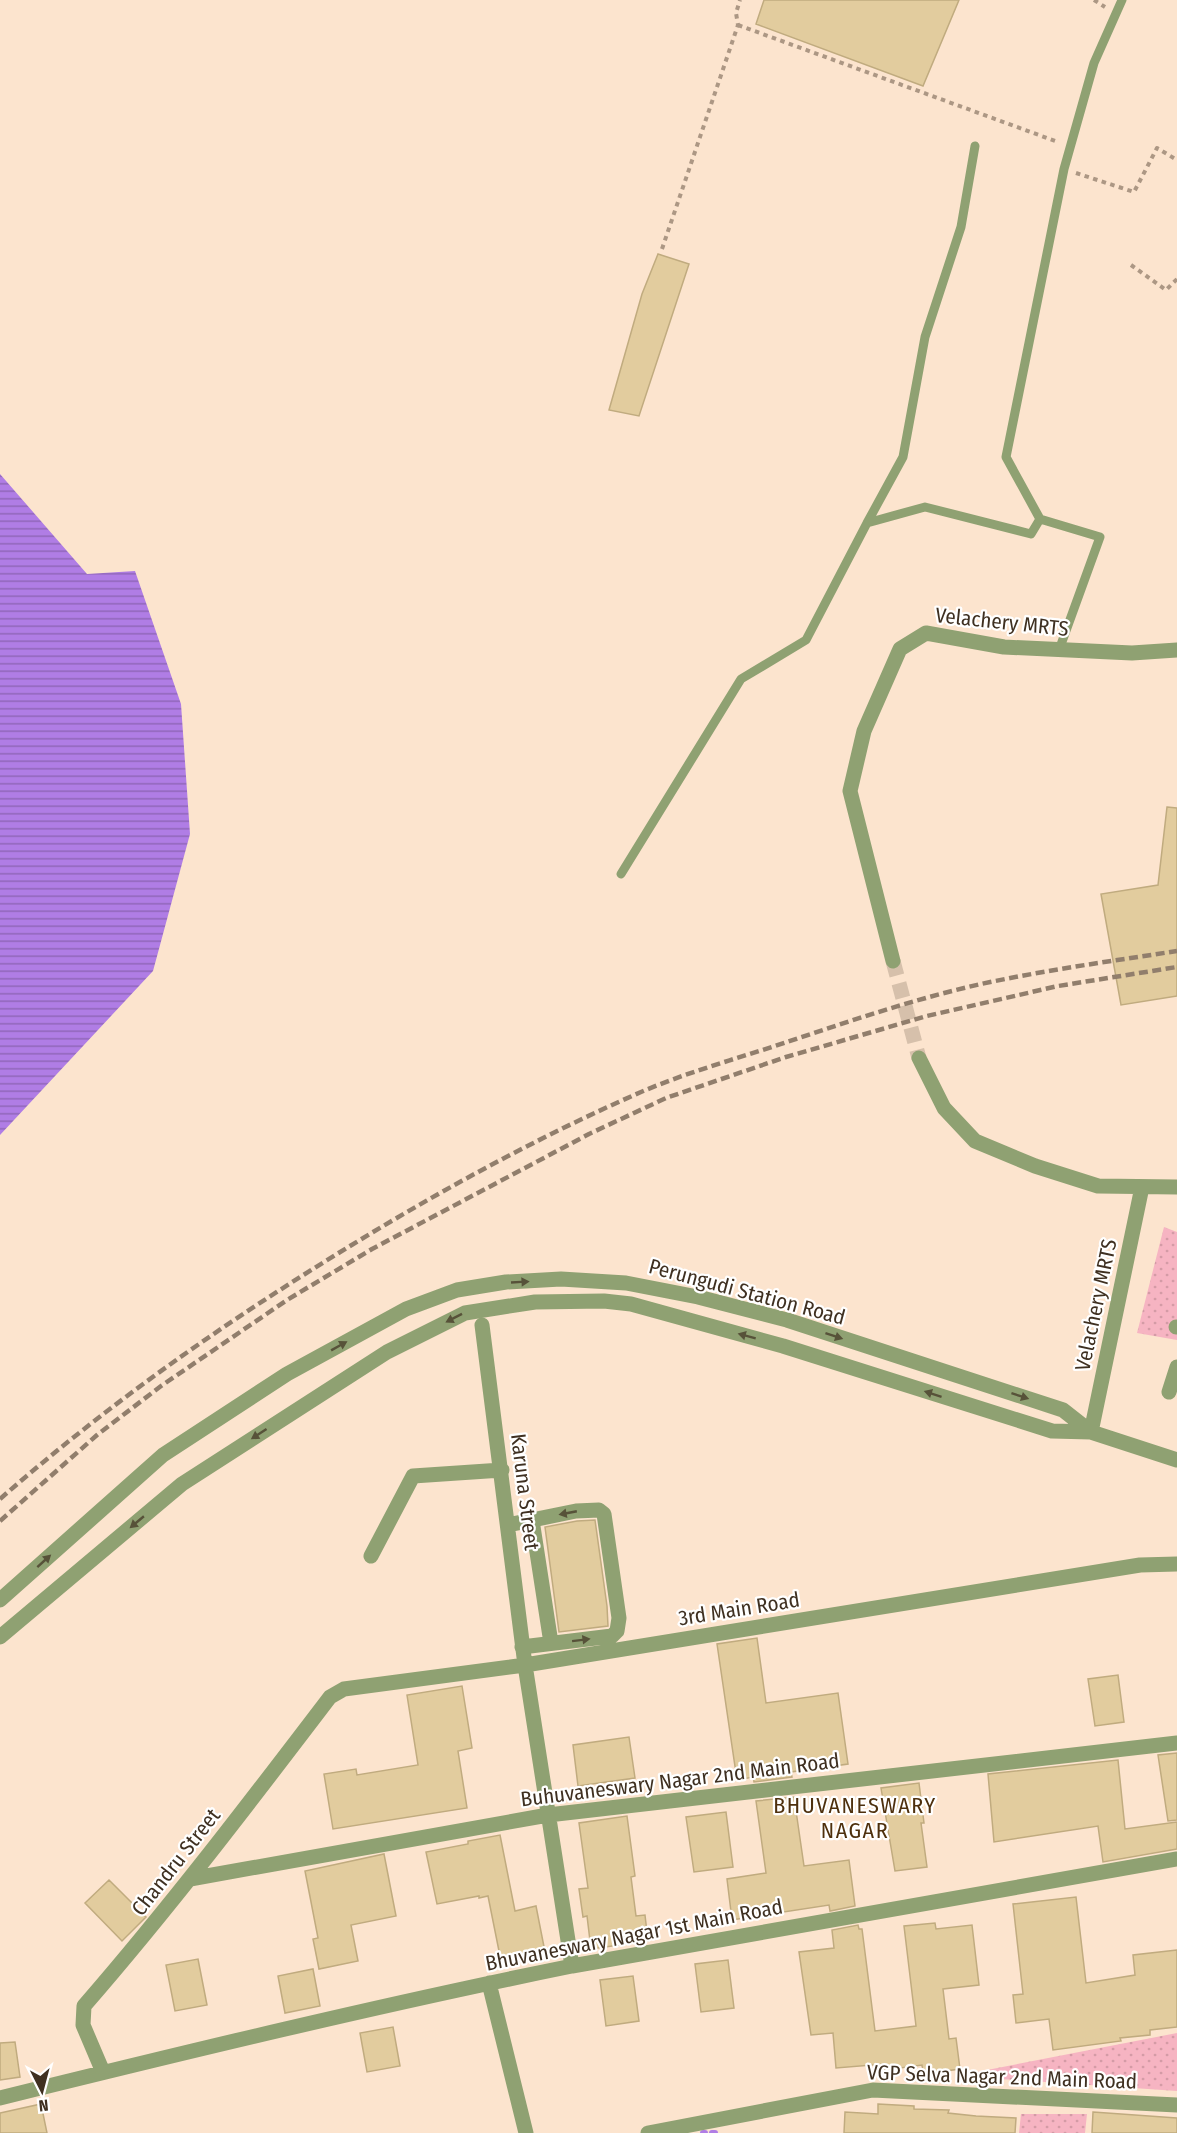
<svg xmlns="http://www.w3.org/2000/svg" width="1177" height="2133" viewBox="0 0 1177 2133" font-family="'Fira Sans Condensed',sans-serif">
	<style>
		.grass { fill: url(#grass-dots) }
		.water { fill: url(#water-rules) }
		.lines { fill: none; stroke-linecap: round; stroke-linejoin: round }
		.stream { stroke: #b07de5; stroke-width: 6 }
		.building { fill: #e2cc9e; stroke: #c0ab7f; stroke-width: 1.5 }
		.tertiary-tunnel { stroke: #d6c0ab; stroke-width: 15; stroke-dasharray: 15 8; stroke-linecap: butt }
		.path { stroke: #ac9784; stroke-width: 4; stroke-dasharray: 4.5 4.5; stroke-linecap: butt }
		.service { stroke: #8fa172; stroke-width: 9 }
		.minor { stroke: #8fa172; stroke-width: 15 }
		.tertiary { stroke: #8fa172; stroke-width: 15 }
		.rail { stroke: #917e6c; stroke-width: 4.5; stroke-dasharray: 9 4.5; stroke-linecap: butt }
		.oneway { fill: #575239 }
		.labels { text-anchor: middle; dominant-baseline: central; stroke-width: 4.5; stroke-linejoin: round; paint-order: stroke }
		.street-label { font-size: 21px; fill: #3f3021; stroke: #fff }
		.neighbourhood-label { font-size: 22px; letter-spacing: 1.5px; fill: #4e300d; stroke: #fff }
	</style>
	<defs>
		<pattern id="grass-dots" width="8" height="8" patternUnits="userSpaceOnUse" patternTransform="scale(1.5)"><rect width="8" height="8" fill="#f6b4c2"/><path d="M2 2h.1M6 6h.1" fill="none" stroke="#d49ba6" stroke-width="1.8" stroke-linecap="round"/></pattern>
		<pattern id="water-rules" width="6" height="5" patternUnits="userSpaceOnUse" patternTransform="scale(1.5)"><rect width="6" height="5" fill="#b07de5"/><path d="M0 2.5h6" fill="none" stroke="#9167b9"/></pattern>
	</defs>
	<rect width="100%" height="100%" fill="#fce4ce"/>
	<path class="grass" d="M1164,1227L1177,1232V1340L1137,1333Z
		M1177,2033V2091L956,2076Z
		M1021,2114H1087L1085,2133H1019Z"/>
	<path class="water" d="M0,474L87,574L135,571L181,704L190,834L153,971L0,1135Z"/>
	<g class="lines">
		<path class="stream" d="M703,2133H705
			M712,2133H715"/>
	</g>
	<path class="building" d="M764,0H959L923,86L756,24Z
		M658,254L689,264L639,416L609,410L642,294Z
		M1167,807L1177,808V996L1121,1005L1101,894L1158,885Z
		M595,1520L607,1606L608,1626L559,1632L545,1527L577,1521Z
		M757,1638L766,1703L838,1693L848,1764L791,1772L792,1777L754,1782L753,1777L737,1780L717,1644Z
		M1118,1675L1124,1722L1095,1726L1088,1679Z
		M462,1686L472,1748L458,1751L467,1808L333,1829L324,1774L356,1769L357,1775L418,1765L407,1695Z
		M629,1737L635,1778L578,1786L573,1745Z
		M1177,1753V1820L1168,1821L1158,1755Z
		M1118,1760L1125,1829L1177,1822V1849L1103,1862L1098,1826L994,1842L988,1774Z
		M919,1783L924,1823H921L927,1867L895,1871L881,1788Z
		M794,1797L804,1866L849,1860L855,1906L830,1911L829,1905L732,1920L727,1879L766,1873L756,1801Z
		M726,1812L733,1867L694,1872L686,1817Z
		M627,1816L635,1876L631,1877L636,1916L645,1915L648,1941L591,1949L587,1916L583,1917L579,1889L588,1888L579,1823Z
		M500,1835L515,1911L536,1906L546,1957L502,1966L488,1896L479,1898V1896L437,1904L426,1852L468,1844V1841Z
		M384,1854L396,1916L351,1925L358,1961L319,1969L313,1939L318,1938L305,1871Z
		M109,1880L146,1917L122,1941L85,1903Z
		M1076,1897L1086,1983L1135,1975L1133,1955L1177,1950V2027L1150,2030V2035L1120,2038L1121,2041L1053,2050L1049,2019L1016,2023L1013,1995L1023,1994L1013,1904Z
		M935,1923L936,1929L972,1925L979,1985L943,1989L949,2039L956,2038L960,2069L923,2074L922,2065L885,2070L884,2064L836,2068L833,2033L811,2035L799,1952L834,1948L832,1930L858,1925L859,1929H862L875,2031L916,2026L904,1926Z
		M198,1959L207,2005L175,2011L166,1965Z
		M728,1960L734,2008L701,2012L695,1964Z
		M313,1969L320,2006L285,2013L278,1976Z
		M633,1976L639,2021L606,2026L600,1980Z
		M393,2027L400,2066L367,2072L360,2033Z
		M15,2042L20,2077L0,2080V2043Z
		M41,2104L47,2133H0V2113Z
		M878,2104L914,2106V2109L949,2110L948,2113L976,2116L1016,2118L1015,2133H844L845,2112L878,2114Z
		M1093,2112L1177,2118V2133H1092Z"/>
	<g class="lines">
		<path class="tertiary-tunnel" d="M893,961L919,1058"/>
		<path class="path" d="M1094,0L1105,7
			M738,25L1058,142
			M1076,173L1134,192L1157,148L1177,160
			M662,249L738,25L736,13L740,0
			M1131,265L1166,290L1177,279"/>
		<path class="service" d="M867,523L903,457L925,337L961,227L975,146
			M1059,650L1100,537L1040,519L1006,457L1064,169L1094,63L1122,0
			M621,874L741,679L806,640L867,523L925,507L1031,534L1040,519"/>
		<path class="minor" d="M482,1325L525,1665L572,1966
			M1176,1327H1177
			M1169,1392L1177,1367
			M532,1520L551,1643
			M508,1525L576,1511L599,1510L604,1514L619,1618L617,1631L612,1636L522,1647
			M371,1556L413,1476L502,1470
			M190,1879L548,1815L1177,1743
			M489,1983L526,2133
			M103,2072L83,2025L84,2006C170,1907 250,1802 330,1697L344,1689L525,1665L1140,1565L1177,1564
			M0,2098C190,2051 380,2005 572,1966L1177,1859
			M648,2133L873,2090L1177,2105"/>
		<path class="tertiary" d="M893,961L850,791L864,731L900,649L926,633L1004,647L1132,653L1177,650
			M919,1058L944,1108L975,1141L1035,1166L1098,1186L1177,1187
			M1091,1432L1142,1187
			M0,1600L163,1455L287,1374L406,1309L457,1290L506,1282L561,1279L626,1283L698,1297L787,1320L1063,1410L1091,1432
			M0,1637L182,1484L387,1352L465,1313L535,1302L604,1301L631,1304L783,1346L1052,1431L1091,1432L1177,1460"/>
		<path class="rail" d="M0,1499C106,1406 217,1328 337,1254C434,1194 536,1138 641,1092C683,1074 728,1061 772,1047C841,1024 910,1000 981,984C1046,970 1112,961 1177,951
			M0,1521L97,1435L161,1386L287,1300L372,1249L589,1134L666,1098L786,1057L927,1016L1058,986L1177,967"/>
	</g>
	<defs><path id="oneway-solid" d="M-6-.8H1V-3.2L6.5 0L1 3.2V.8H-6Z" transform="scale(1.5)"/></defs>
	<g class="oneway">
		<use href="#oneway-solid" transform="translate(520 1282) rotate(-3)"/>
		<use href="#oneway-solid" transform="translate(454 1318) rotate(153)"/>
		<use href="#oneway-solid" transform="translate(747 1336) rotate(-165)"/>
		<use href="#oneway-solid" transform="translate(834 1336) rotate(18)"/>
		<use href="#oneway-solid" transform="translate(339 1346) rotate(-29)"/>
		<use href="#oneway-solid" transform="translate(933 1394) rotate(-162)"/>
		<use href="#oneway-solid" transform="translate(1020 1396) rotate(18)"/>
		<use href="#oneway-solid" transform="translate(259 1434) rotate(147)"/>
		<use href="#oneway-solid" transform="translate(568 1513) rotate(169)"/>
		<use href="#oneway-solid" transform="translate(137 1522) rotate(140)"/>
		<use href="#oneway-solid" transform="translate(44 1561) rotate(-42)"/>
		<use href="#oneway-solid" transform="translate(581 1640) rotate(-7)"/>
	</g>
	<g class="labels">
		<g class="street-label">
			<text transform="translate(1002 622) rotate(6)">Velachery MRTS</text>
			<text transform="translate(747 1292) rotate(15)">Perungudi Station Road</text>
			<text transform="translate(1096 1305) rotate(-78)">Velachery MRTS</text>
			<text transform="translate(525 1492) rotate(83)">Karuna Street</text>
			<text transform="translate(739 1609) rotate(-9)">3rd Main Road</text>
			<text transform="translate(680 1780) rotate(-7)">Buhuvaneswary Nagar 2nd Main Road</text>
			<text transform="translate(176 1862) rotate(-52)">Chandru Street</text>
			<text transform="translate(634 1935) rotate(-11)">Bhuvaneswary Nagar 1st Main Road</text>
			<text transform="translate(1002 2077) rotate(2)">VGP Selva Nagar 2nd Main Road</text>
		</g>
		<g class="neighbourhood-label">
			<text x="855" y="1805">BHUVANESWARY<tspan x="855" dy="25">NAGAR</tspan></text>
		</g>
	</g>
	<g transform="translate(42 2091) rotate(174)" stroke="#ffffff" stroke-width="4.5" paint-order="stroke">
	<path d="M0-4.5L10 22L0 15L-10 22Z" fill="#3f3021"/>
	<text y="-9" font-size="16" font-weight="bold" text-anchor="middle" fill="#3f3021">N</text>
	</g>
</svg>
